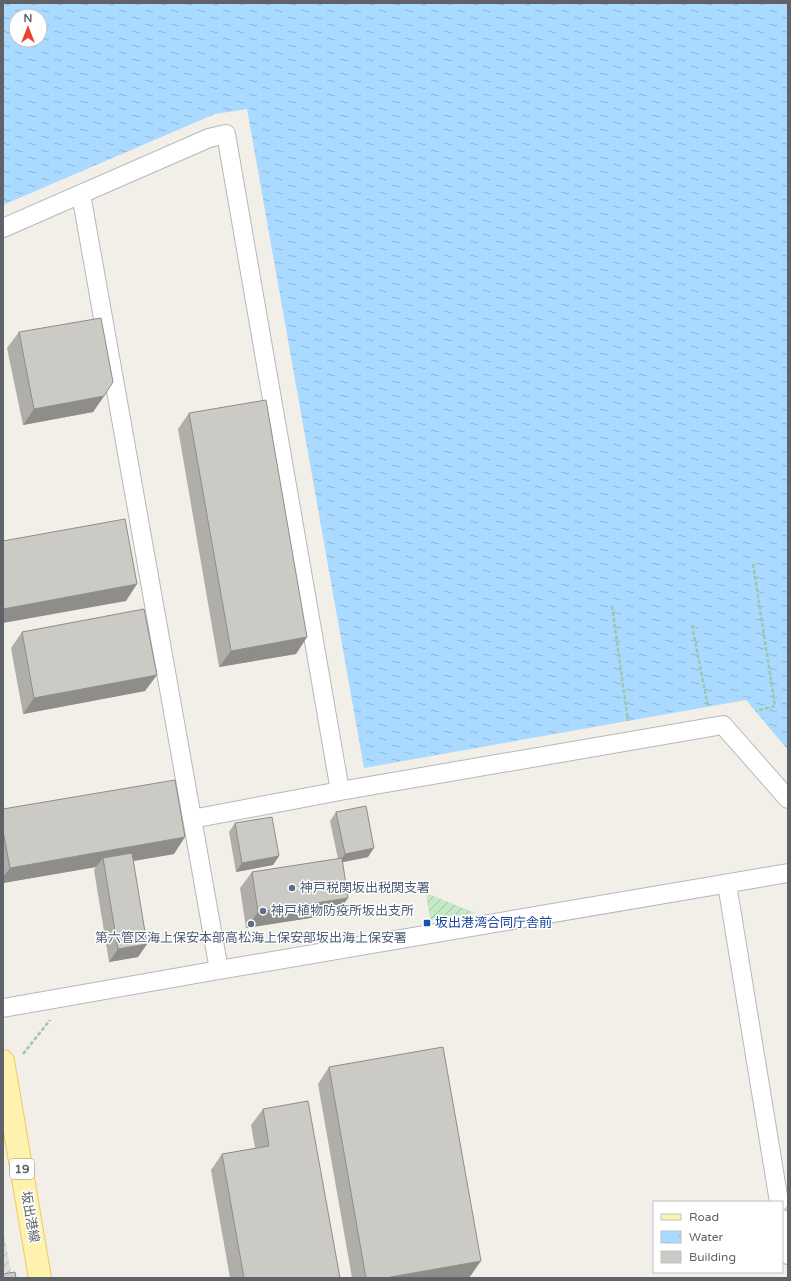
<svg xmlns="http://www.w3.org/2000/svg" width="791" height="1281" viewBox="0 0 791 1281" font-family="'Varela Round','Noto Sans JP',sans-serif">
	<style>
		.industrial { fill: url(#industrial-furrows) }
		.garden { fill: url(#garden-furrows) }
		.water { fill: url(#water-ripples); fill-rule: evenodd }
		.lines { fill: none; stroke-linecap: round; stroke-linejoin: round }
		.street-casing { stroke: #b5b8bc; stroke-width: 20 }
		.primary-casing { stroke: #f2c960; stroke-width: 24 }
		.path { stroke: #9cc7a9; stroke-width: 2.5; stroke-dasharray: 4 2; stroke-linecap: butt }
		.street { stroke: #fff; stroke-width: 18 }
		.primary { stroke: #fff2af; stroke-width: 22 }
		.wall { fill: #afaea9 }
		.shaded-wall { fill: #8f8d8a }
		.building { fill: #cccac5; stroke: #8f8d8a }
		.service-dot { fill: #5c6f8a; stroke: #fff; stroke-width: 1.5 }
		.transit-dot { fill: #1a4fb4; stroke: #fff; stroke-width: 1.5 }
		.labels { text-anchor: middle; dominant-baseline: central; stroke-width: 3; stroke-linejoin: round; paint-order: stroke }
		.shield { fill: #fff; stroke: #8f9295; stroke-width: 1 }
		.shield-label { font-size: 12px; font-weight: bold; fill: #5f6368 }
		.service-label { font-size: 13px; fill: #4e5e75; stroke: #fff; text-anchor: start }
		.transit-label { font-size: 13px; fill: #164399; stroke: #fff; text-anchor: start }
		.street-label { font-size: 13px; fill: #5f6368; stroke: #fff }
	</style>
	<defs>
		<pattern id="industrial-furrows" width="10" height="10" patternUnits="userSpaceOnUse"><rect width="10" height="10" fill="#e0deda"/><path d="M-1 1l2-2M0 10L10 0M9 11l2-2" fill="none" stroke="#b9b8b5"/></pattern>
		<pattern id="garden-furrows" width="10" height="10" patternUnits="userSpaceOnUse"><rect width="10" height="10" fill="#c5e8c5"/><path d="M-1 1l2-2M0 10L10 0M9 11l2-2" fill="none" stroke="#a3c0a4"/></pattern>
		<pattern id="water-ripples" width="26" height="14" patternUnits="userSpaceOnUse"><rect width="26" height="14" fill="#aadaff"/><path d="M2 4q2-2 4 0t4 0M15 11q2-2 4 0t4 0" fill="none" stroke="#8eb4d2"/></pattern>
	</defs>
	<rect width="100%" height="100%" fill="#f1efe8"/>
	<path class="industrial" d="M3,1228L12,1278H3Z"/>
	<path class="garden" d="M426,893L475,913L430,920Z"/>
	<path class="water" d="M3,3H788V750L746,700L364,768L247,109L215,114L3,205ZM16,16H40V40H16Z"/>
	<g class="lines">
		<defs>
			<path id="street" d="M81,194L219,970
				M3,228L209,138L226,134L340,791
				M192,819L340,791L723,725L788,799
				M727,884L779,1202
				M3,1008L219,970L788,873
				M782,1219L788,1255"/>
			<path id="primary" d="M3,1061L40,1278"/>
		</defs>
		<use href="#street" class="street-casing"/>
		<use href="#primary" class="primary-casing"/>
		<path class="path" d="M753,564L775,706L756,711
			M612,606L628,721
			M692,625L708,707
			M23,1054L50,1020"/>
		<use href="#street" class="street"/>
		<use href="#primary" class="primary"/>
	</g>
	<path class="wall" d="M19,332L104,396L93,412L23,425L7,348Z
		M189,413L307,637L296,654L219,667L178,429Z
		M22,632L145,691L23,714L11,648Z
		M3,809L174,854L133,861L147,944L138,957L109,962L94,870L96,867L3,883Z
		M336,812L368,857L342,862L348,898L336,914L246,928L240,888L252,872L338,859L330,821Z
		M235,823L279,856L273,865L236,872L229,832Z
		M329,1067L469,1278H352L318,1084Z
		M263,1109L340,1278H230L211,1170L222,1154L255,1148L251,1125Z"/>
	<path class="shaded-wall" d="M104,396L93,412L23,425L34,409Z
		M137,584L126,601L3,623V609Z
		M307,637L296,654L219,667L231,651Z
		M157,675L145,691L23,714L34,698Z
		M185,837L174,854L104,866L103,858L96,867L3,883V877L10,868Z
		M374,848L368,857L339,863L345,854Z
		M279,856L273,865L236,872L242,863Z
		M348,898L336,914L246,928L258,912Z
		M147,944L138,957L109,962L118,949Z
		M481,1261L469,1278H385Z"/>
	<path class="building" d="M101,318L113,382L104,396L34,409L19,332Z
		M266,400L307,637L231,651L189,413Z
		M125,519L137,584L3,609V541Z
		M144,609L157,675L34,698L22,632Z
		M175,780L185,837L10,868L3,831V809Z
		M366,806L374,848L345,854L336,812Z
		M272,817L279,856L242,863L235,823Z
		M132,853L147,944L118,949L103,858Z
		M342,858L348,898L258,912L252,872Z
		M443,1047L481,1261L385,1278H366L329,1067Z
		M308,1101L340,1278H244L222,1154L269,1146L263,1109Z
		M15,1272L16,1278H3V1274Z"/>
	<g class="service-dot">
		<circle cx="292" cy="888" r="4"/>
		<circle cx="263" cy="911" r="4"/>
		<circle cx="251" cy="924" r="4"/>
	</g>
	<rect class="transit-dot" x="423" y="919" width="8" height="8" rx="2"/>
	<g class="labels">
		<rect class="shield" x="10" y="1159" width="24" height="20" rx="3"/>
		<g class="shield-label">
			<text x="22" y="1169">19</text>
		</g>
		<g class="service-label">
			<text x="300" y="888">神戸税関坂出税関支署</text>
			<text x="271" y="911">神戸植物防疫所坂出支所</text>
			<text x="251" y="938" text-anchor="middle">第六管区海上保安本部高松海上保安部坂出海上保安署</text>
		</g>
		<g class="transit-label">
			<text x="435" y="923">坂出港湾合同庁舎前</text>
		</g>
		<g class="street-label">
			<text transform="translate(30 1217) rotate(80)">坂出港線</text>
		</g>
	</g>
	<rect width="791" height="1281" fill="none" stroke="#5f6368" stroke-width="8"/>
	<rect x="653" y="1201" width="130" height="72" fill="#ffffff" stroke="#bfc1c3"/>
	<rect x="661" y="1214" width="20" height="6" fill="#fff2af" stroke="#bfc1c3"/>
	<text x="689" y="1221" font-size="12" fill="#5f6368">Road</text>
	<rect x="661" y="1231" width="20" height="12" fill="url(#water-ripples)" stroke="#bfc1c3"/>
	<text x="689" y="1241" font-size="12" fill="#5f6368">Water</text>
	<rect x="661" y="1251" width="20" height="12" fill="#cccac5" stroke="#bfc1c3"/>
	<text x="689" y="1261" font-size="12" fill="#5f6368">Building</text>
	<g transform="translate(28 28)"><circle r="19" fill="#ffffff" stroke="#bfc1c3"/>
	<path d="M0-3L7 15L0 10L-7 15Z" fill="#ea4335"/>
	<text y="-6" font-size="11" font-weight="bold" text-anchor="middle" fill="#5f6368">N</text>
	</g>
</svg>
